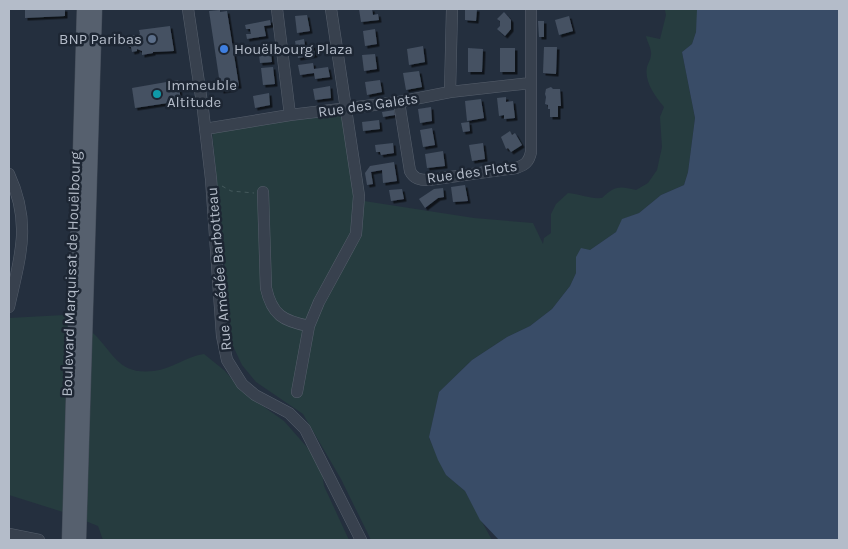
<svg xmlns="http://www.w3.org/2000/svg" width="848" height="549" viewBox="0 0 848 549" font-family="Karla,sans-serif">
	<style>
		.green { fill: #263c3f }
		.water { fill: #394c67 }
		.building { fill: #455162; filter: url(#shadow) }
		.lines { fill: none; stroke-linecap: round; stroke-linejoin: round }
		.minor-casing { stroke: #565f6c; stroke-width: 12 }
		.major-casing { stroke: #414a57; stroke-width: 15 }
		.path { stroke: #44595c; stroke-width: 1; stroke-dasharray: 4 4; stroke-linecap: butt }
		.minor { stroke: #38414e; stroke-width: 11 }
		.major { stroke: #56606e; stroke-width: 14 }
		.service-dot { fill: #5c6f8a; stroke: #1d2633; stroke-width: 2 }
		.shop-dot { fill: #3f7fe0; stroke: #1d2633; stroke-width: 2 }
		.culture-dot { fill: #0f9aa8; stroke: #1d2633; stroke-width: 2 }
		.labels { text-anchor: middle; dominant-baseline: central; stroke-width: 5; stroke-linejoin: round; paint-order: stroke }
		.poi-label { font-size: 15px; fill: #b4bcc9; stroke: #1d2633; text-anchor: start }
		.street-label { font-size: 15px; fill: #b4bcc9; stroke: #1d2633 }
	</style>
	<defs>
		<filter id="shadow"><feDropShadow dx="2.5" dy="2.5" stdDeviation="0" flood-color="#0009"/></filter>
	</defs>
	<rect width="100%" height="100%" fill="#242f3e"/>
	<path class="green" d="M660,9H697L698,11L696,32L692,44L682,52L695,118L688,172L684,185L661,195L639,213L623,219L616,232L590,250L576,257V273L570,286L552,309L530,326L507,337L472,360L439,392L429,438L446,475L465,491L492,540H371L341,479L303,414L256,382L242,365L232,344L212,130L341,115L364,201L474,218L533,223L543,244L544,238L551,233V214L556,204L568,193C580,194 590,199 602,198C615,186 619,186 636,190L648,183L657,170L662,147L660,117L664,107C655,96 644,82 647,67C648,63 651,59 651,55C652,49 647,42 646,36L660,39L666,15L665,10Z
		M64,315C75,320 85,325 93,333C115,354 118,375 154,371C172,369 187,356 204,354L225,371L243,392L284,421L313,454L322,473L324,486L349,540H103L98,526L63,512L9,495V318Z"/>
	<path class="water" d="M697,9H839V540H499L480,520L465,491L446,475L438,460L429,437L439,392L472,360L507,337L530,326L552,309L570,286L576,273V257L581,248L590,250L616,232L622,219L639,213L661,195L684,185L688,172L695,118L682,52L692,44L696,32Z"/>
	<path class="building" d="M25,9H65V16L25,18Z
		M359,9H372L373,15L378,14L379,20L361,22Z
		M465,9H477L476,21L465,20Z
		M220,10V12L227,11L239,86L233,87V89L221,91L209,11Z
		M504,12L511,20V29L505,36L497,29L500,26V21L497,19Z
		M307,15L310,31L297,33L295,16Z
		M569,16L573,31L559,35L555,20Z
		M270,20L271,25L264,26L266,36L247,39L246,34H251L250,29H246L245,25Z
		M538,21H544V37H539Z
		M170,26L174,51L153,52V53L142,55V51L137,49V51L132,52L131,47L126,45L130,41L129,36L135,35V37L140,34L139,30Z
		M375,29L377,44L365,46L363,31Z
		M304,39L305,46L313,45L315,55L298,58L295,41Z
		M270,45L272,62L260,63L258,47Z
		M423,46L425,62L409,65L407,49Z
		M544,47H557L556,74L543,73Z
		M468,48L483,49L482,72H468Z
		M500,48H515V72H500Z
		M375,54L377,69L364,71L362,55Z
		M313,63L314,69L328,67L330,77L315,79L314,73L300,75L298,65Z
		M273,67L275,84L263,85L261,68Z
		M419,71L422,87L406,90L403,73Z
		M178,80L181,101L135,108L132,88Z
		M380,80L382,92L367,95L365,82Z
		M330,86L331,98L315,100L313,89Z
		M551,87L553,89H560L561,106H558V117H550V109H548V105L545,104L546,97L545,94L546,89Z
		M269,93L270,105L255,108L253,96Z
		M506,97V102L513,101L515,118L504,119V115L499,116L497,98Z
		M481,99L484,118L467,121L465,101Z
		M431,107L432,121L420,123L418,109Z
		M394,110L395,115L383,117L382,112Z
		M379,120L380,129L363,131L362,122Z
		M469,122L470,131L463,132L461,123Z
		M432,128L435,145L423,147L420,130Z
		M510,131L512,135L515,133L522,145L511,152L508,148L506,149L501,137Z
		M393,143L394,153L381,155L380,152H376L375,145Z
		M483,143L485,159L472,161L469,145Z
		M443,151L445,166L427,168L425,154Z
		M394,162L397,181L383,183L382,170L371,172L373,184L367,185L365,173L370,166Z
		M465,185L468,201L453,202L451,187Z
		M443,188L444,197L438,198L425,208L419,199L434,189Z
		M402,189L404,199L391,201L389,190Z"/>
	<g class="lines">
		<defs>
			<path id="minor" d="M188,9L203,110L211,179L222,336L227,360L242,384L255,395L289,413L305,429L361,540
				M277,9L290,115
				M450,92L452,9
				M399,102L410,171C414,179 420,180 428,180L516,168C525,165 529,162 531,152V9
				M205,129L290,115L399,102L450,92L531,83
				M9,174C32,224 20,257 9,307
				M263,192L266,288C272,315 283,321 309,326
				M297,392L309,326L319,302L356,234L359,196L331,9
				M9,534L39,540"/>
			<path id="major" d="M69,540L84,9
				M79,540L95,9"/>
		</defs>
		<use href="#minor" class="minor-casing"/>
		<use href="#major" class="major-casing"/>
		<path class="path" d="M222,186L231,191L254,193"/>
		<use href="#minor" class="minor"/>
		<use href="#major" class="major"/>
	</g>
	<circle class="service-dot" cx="152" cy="39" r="5"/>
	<circle class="shop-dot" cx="224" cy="49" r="5"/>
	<circle class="culture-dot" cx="157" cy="94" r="5"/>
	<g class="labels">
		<g class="poi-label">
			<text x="142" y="39" text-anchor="end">BNP Paribas</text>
			<text x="234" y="49">Houëlbourg Plaza</text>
			<text x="167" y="85">Immeuble<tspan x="167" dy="17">Altitude</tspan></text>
		</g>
		<g class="street-label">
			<text transform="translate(368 105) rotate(-8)">Rue des Galets</text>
			<text transform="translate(472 172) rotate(-8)">Rue des Flots</text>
			<text transform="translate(219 269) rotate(-95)">Rue Amédée Barbotteau</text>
			<text transform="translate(71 274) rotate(-88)">Boulevard Marquisat de Houëlbourg</text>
		</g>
	</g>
	<rect width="848" height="549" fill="none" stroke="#b4bcc9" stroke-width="20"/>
</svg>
